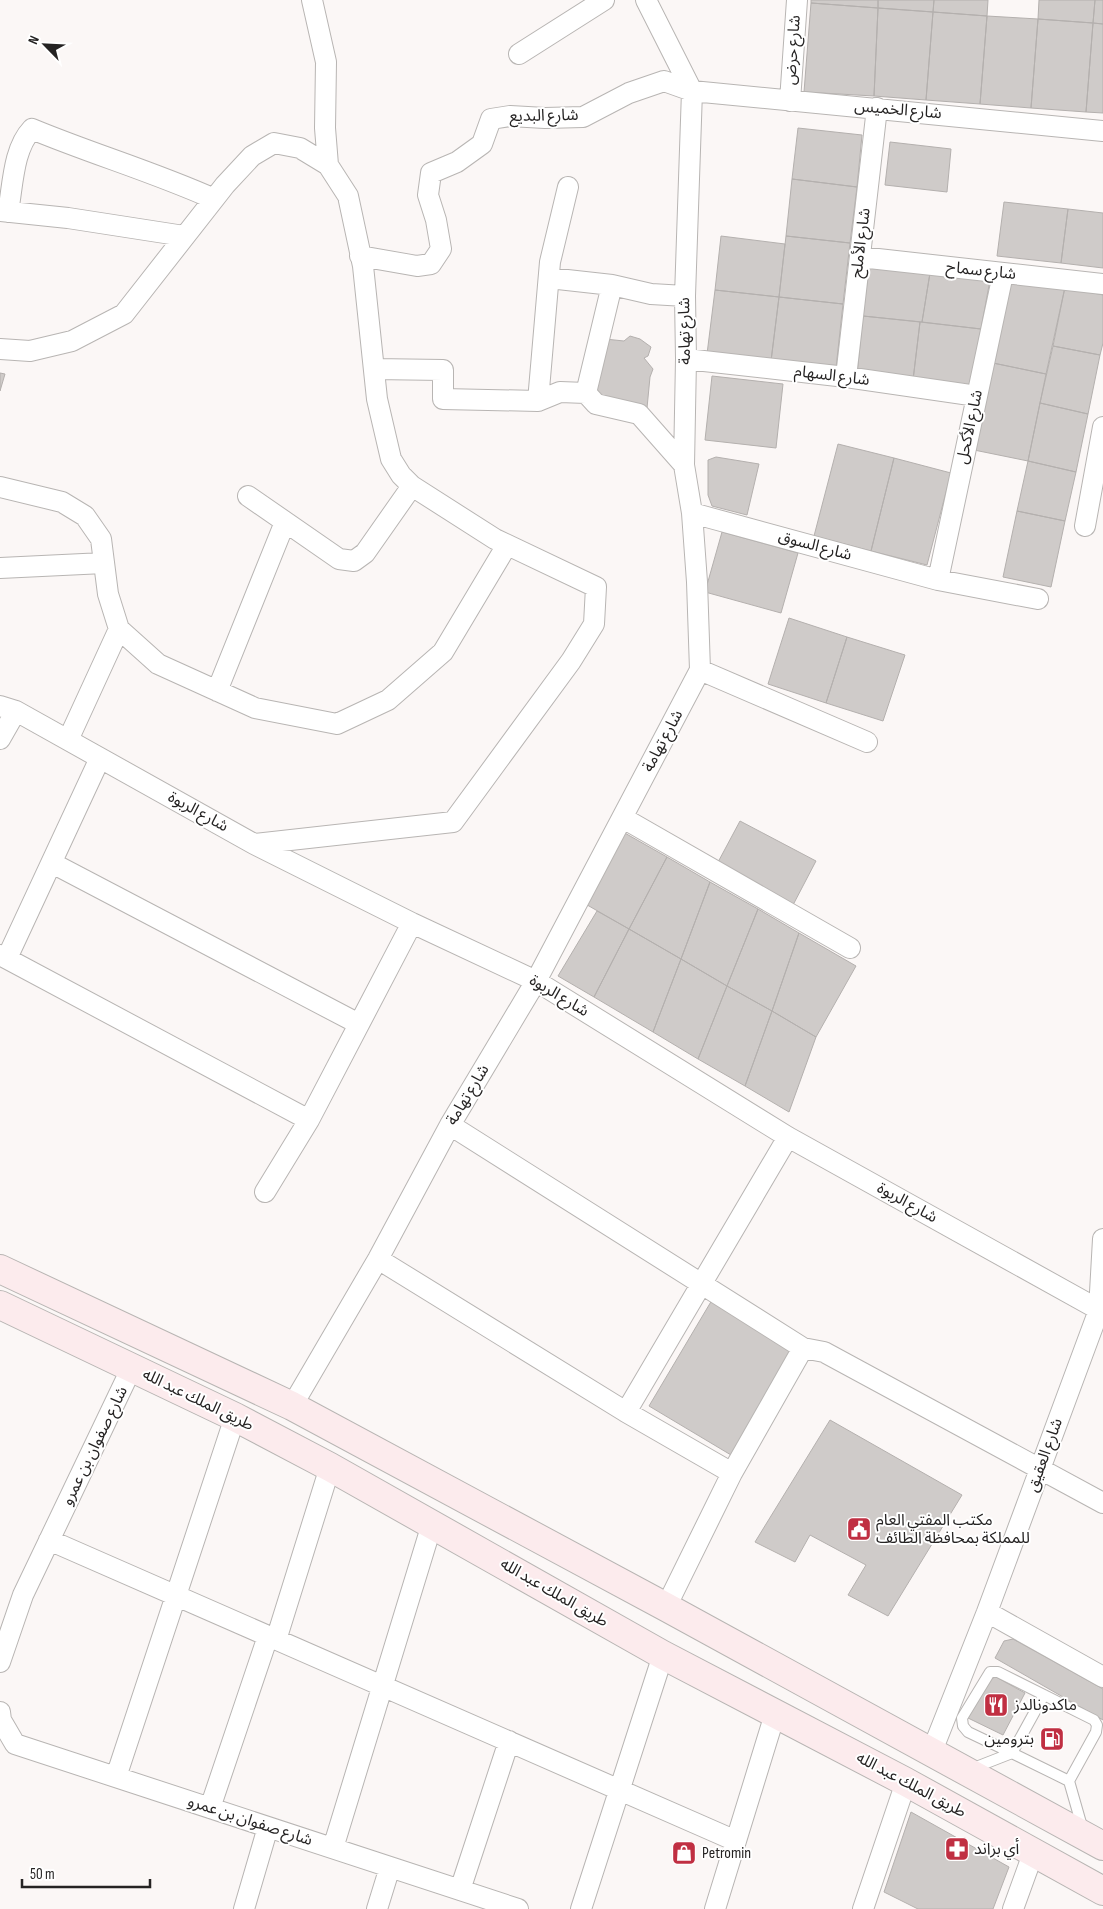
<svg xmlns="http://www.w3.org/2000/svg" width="1103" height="1909" viewBox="0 0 1103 1909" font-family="'Sofia Sans Condensed','Noto Sans Arabic',sans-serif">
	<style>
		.building { fill: #cfcbc9; stroke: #b4b0ae }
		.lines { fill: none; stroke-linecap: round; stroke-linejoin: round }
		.lane-casing { stroke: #b8b5b3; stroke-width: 12 }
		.street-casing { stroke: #b8b5b3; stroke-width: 22 }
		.secondary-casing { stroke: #b8b5b3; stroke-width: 30 }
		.lane { stroke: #fff; stroke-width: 10 }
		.street { stroke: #fff; stroke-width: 20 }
		.secondary { stroke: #fcebed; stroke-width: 28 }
		.labels { text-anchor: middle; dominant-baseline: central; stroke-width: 4; stroke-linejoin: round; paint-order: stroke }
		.street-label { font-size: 16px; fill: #252323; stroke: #fff }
		.poi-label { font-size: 16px; fill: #252323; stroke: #fff; text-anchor: start }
	</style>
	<rect width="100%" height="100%" fill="#fbf7f6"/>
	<path class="building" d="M811,0H878V8L811,3Z
		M878,0H934L933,12L878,8Z
		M934,0H988L987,16L933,12Z
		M1039,0H1095L1093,23L1038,19Z
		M1095,0H1103V24L1093,23Z
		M811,3L878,8L874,96L804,92Z
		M878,8L933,12L926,100L874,96Z
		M933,12L987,16L980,104L926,100Z
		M987,16L1038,19L1031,108L980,104Z
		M1038,19L1093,23L1086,112L1031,108Z
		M1093,23L1103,24V113L1086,112Z
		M798,128L862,135L857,187L792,179Z
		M890,142L951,149L947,192L885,185Z
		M792,179L857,187L850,243L786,236Z
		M1004,202L1068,209L1061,263L997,256Z
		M1068,209L1103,213V268L1061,263Z
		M721,236L785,244L779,297L715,290Z
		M786,236L850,243L843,304L779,297Z
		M869,266L930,273L922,322L863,316Z
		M930,273L990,280L981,329L922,322Z
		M1011,276L1065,287L1046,374L993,363Z
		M1065,287L1103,295V343L1100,355L1053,346Z
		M715,290L779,297L771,361L707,354Z
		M779,297L843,304L836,368L771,361Z
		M863,316L920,322L913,380L857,374Z
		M920,322L981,329L970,387L913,380Z
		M630,336L640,339L651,347L648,356L644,358L653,369L650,377L647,408L601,395L592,389L605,339L624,341Z
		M1053,346L1100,355L1088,414L1040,403Z
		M993,363L1046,374L1028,461L974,450Z
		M0,373L5,374L0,391Z
		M712,376L783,384L776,448L705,440Z
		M1040,403L1088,414L1076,472L1028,461Z
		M838,444L894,458L871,551L814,536Z
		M716,457L759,464L747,515L712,506L708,495V460Z
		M894,458L951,473L927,565L871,551Z
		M1028,461L1076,472L1065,521L1017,511Z
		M1017,511L1065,521L1051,587L1003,577Z
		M722,532L798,553L781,613L705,592Z
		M789,618L847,637L826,703L768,684Z
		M847,637L905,655L883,721L826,703Z
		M740,821L816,861L793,905L717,864Z
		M623,832L667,857L629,929L582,902Z
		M667,857L710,882L681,959L629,929Z
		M710,882L758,909L727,986L681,959Z
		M758,909L799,933L772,1011L727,986Z
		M597,911L629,929L594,997L558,976Z
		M629,929L681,959L653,1032L594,997Z
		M799,933L856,966L816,1037L772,1011Z
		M681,959L727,986L698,1059L653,1032Z
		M727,986L772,1011L745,1086L698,1059Z
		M772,1011L816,1037L789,1112L745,1086Z
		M712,1300L794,1349L731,1455L649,1406Z
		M830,1420L962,1495L888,1616L848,1595L866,1565L810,1535L795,1562L755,1542Z
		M1013,1639L1103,1689V1720L995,1658L1004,1641Z
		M996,1677L1025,1693L1003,1735L968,1718L987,1680Z
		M911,1812L1009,1867L993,1909H918L884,1892Z"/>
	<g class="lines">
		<defs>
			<path id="lane" d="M1044,1695L1012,1753L968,1732L963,1726L962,1718L990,1672H998L1094,1720L1097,1725L1096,1732L1069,1781
				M971,1769L1012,1753L1069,1781L1083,1830"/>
			<path id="street" d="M312,0L326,62L325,128L328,165
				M519,54L604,0
				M790,101L797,0
				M0,211L68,218L184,236
				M8,212C13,185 13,149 32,129C92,154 154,172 214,199
				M360,256L417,266L431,264L441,249L436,220L428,195L431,173L457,162L482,144L491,119L510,116L545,118L583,117L629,93L664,81L692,91L1103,131
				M860,257L1103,284
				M549,278L612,285
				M0,349L30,351L72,341L124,314L225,185L252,156L274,143L300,148L328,165L348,196L363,266L377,399L391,459L401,475L412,486L495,539L596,587L594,624L571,661L453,822L254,844
				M686,359L846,377L977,396
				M374,369L443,370V399L538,401L560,392L586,393L596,404L639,414L684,465
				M846,377L877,108
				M586,393L612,285L651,294L685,296
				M538,401L550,262L568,187
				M0,487L62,502L85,516L101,539L108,594L119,629
				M248,496L339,559L354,561L365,553L412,486
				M692,513L938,580L1038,599
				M1085,526L1103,427
				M0,568L104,563
				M938,580L1003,274
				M700,670L867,742
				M217,691L285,522
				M0,706L16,711L254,844L412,923L536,981L788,1137L1103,1312
				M0,739L16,711
				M68,740L119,629L158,664L255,708L337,724L388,700L443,652L507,545
				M623,818L850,948
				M52,863L359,1024
				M0,955L309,1120
				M7,958L100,758
				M450,1125L803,1348L824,1352L1103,1503
				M265,1192L309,1120L412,923
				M378,1259L626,1412L732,1473
				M292,1406L378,1259L450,1125L536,981L700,670L697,582L692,513L684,465L686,359L685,296L692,91L646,0
				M626,1412L788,1137
				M49,1540L736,1841
				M666,1607L732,1473L803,1348
				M987,1612L1103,1677
				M276,1640L330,1467
				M0,1662L23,1595L132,1367
				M0,1712L1,1720L15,1744L518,1909
				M932,1751L987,1612L1099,1310L1103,1239
				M116,1777L235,1417
				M210,1808L268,1636
				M333,1848L432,1524
				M460,1890L509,1741
				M244,1909L268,1827
				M377,1909L390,1867
				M581,1909L663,1655
				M715,1909L775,1714
				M863,1909L906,1782
				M1013,1909L1034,1851"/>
			<path id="secondary" d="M0,1269L292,1406L666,1607L1103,1846
				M0,1305L235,1417L330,1467L663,1655L906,1782L1103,1891"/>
		</defs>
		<use href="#lane" class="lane-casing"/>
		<use href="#street" class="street-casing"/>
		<use href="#secondary" class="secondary-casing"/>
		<use href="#lane" class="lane"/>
		<use href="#street" class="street"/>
		<use href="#secondary" class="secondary"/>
	</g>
	<defs>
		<symbol id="civic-square" viewBox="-11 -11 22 22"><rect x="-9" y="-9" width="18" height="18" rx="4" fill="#c02f42" stroke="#fff"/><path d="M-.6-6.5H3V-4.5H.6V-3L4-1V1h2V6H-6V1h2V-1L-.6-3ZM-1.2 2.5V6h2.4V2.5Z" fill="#fff"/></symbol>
		<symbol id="restaurant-square" viewBox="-11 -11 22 22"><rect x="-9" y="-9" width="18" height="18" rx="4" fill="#c02f42" stroke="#fff"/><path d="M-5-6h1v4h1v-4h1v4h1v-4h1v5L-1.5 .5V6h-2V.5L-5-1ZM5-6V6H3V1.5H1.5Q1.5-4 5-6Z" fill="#fff"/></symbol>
		<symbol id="fuel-square" viewBox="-11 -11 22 22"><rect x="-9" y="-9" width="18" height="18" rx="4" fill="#c02f42" stroke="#fff"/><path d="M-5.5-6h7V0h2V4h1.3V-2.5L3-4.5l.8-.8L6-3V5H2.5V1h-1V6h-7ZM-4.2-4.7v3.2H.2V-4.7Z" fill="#fff"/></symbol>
		<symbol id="pharmacy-square" viewBox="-11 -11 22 22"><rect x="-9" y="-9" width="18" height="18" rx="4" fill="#c02f42" stroke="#fff"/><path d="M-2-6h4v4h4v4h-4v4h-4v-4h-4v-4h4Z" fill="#fff"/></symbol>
		<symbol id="shop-square" viewBox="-11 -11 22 22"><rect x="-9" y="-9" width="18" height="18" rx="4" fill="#c02f42" stroke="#fff"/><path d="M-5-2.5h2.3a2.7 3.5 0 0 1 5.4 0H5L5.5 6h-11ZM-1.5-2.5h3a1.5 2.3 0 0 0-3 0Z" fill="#fff"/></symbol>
	</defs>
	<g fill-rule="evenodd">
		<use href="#civic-square" x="845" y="1515" width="28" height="28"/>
		<use href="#restaurant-square" x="982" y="1691" width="28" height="28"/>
		<use href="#fuel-square" x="1038" y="1725" width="28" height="28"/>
		<use href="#pharmacy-square" x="943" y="1835" width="28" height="28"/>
		<use href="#shop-square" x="670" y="1839" width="28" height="28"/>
	</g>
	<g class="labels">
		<g class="street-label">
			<text transform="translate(793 50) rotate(-86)">شارع حرض</text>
			<text transform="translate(898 110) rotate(5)">شارع الخميس</text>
			<text transform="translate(544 116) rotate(-1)">شارع البديع</text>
			<text transform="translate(861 243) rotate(-83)">شارع الأملح</text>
			<text transform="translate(981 271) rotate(6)">شارع سماح</text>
			<text transform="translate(685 331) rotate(-91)">شارع تهامة</text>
			<text transform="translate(832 376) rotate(7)">شارع السهام</text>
			<text transform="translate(970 427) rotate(-78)">شارع الأكحل</text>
			<text transform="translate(815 546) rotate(15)">شارع السوق</text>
			<text transform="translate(663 741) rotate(-62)">شارع تهامة</text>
			<text transform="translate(198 812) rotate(29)">شارع الربوة</text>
			<text transform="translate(559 996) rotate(31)">شارع الربوة</text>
			<text transform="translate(468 1095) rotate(-59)">شارع تهامة</text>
			<text transform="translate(907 1203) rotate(29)">شارع الربوة</text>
			<text transform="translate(198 1400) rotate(26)">طريق الملك عبد الله</text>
			<text transform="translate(95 1446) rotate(-64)">شارع صفوان بن عمرو</text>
			<text transform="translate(1045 1455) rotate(-70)">شارع العقيق</text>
			<text transform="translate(554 1593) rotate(30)">طريق الملك عبد الله</text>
			<text transform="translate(911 1785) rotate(28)">طريق الملك عبد الله</text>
			<text transform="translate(250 1821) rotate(18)">شارع صفوان بن عمرو</text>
		</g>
		<g class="poi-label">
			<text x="876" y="1520">مكتب المفتي العام<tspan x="876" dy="18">للمملكة بمحافظة الطائف</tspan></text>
			<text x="1014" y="1705">ماكدونالدز</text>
			<text x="1034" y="1739" text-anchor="end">بترومين</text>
			<text x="974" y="1849">أي براند</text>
			<text x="702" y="1853">Petromin</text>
		</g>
	</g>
	<g transform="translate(45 45) rotate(294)" stroke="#ffffff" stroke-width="4" paint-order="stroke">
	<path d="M0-4L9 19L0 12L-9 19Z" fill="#252323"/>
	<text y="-8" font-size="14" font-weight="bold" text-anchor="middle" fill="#252323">N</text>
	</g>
	<path d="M22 1879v8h128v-8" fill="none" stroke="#252323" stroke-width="2.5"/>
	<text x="30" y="1879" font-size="15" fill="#252323" stroke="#ffffff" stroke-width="4" paint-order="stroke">50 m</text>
</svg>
